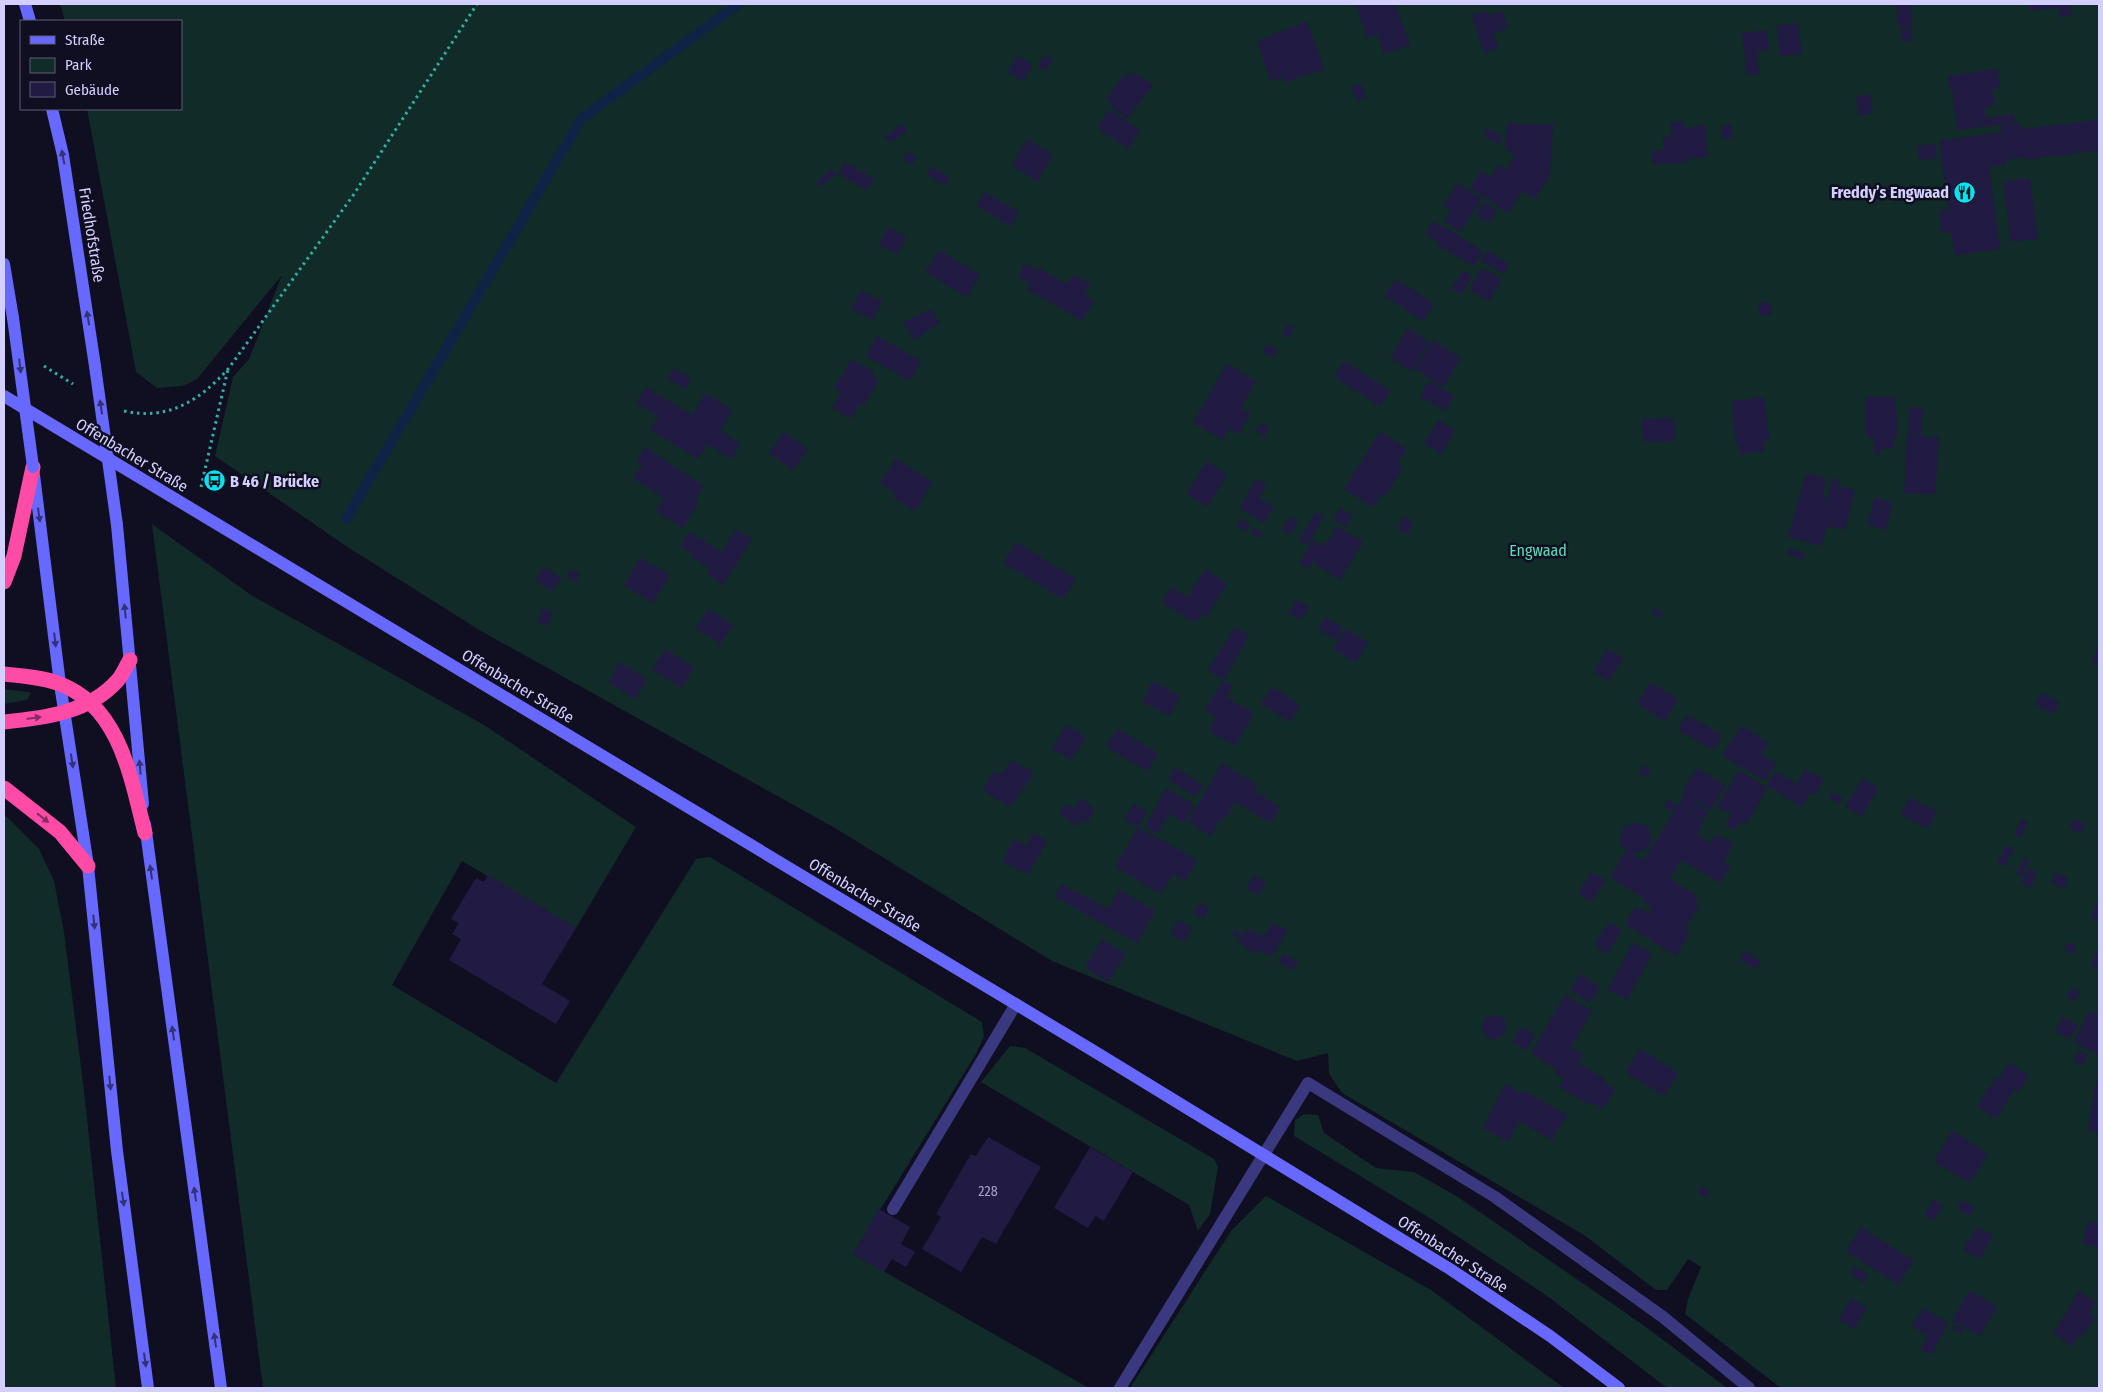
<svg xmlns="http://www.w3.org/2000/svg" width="2103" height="1392" viewBox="0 0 2103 1392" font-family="'Fira Sans Condensed',sans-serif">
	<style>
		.green { fill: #112b29 }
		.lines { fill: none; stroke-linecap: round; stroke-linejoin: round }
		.stream { stroke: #0d2446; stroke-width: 10 }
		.building { fill: #211a42 }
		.path { stroke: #30b1a6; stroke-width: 3; stroke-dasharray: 2.5 4; stroke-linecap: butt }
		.lane { stroke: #3a3980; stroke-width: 12 }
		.secondary { stroke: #6768fd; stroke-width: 12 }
		.highway { stroke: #fd4ba6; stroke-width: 15 }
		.secondary-bridge { stroke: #6768fd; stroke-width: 12 }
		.oneway { fill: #333279 }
		.oneway2 { fill: #862c64 }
		.labels { text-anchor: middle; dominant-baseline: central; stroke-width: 5; stroke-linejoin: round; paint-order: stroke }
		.number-label { font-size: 14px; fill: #a6a2cf }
		.poi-label { font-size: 16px; font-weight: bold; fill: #d3cffe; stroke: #100e21; text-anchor: end }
		.street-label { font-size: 16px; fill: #d3cffe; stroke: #100e21 }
		.park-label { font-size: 16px; fill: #5cddb9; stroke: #100e21 }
	</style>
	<rect width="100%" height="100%" fill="#100e21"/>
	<path class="green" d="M60,4H2099V1388H1781L1685,1314L1688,1299L1701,1267L1688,1259L1667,1290H1656L1584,1235L1342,1093L1329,1074L1328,1053L1297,1061L1052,961L835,828L481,631L349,548L215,456L233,377L249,359L282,275L197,379L183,386L157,388L136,372L87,109H181V21H65Z
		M152,524L251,595L484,725L636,827L576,928L462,861L392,985L556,1083L696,859L710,857L982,1022L984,1036L976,1054L853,1254L1089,1388H263Z
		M4,689L28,692L31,693L27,700L4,704Z
		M4,814L39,849L54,881L64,932L84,1091L116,1388H4Z
		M1010,1046L1025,1048L1214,1159L1218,1167L1210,1214L1198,1231L1189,1205L981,1082Z
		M1304,1114L1318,1115L1324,1133L1376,1168L1414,1172L1458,1197L1646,1327L1727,1388H1667L1546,1295L1433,1220L1294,1136L1295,1120Z
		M1266,1196L1431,1290L1564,1388H1130L1231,1231Z"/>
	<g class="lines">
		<path class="stream" d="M346,519L581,119L738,4"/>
	</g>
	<path class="building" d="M1364,4H1395L1410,45L1384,54L1378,34L1367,38L1356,6Z
		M1896,4H1910L1913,26L1899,28Z
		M2029,4H2070L2071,16L2060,17L2058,8L2030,11Z
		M1486,11L1488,15L1502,11L1508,28L1493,33L1498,48L1484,53L1472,15Z
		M1307,21L1324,69L1289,81L1283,82L1282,77L1271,81L1257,41Z
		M1798,23L1802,54L1780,56L1777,26Z
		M1912,28V41L1902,42L1901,29Z
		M1767,30L1769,50L1757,51L1759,74L1747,75L1742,33Z
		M1044,55L1053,60L1046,71L1038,66Z
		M1017,56L1033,64L1023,81L1008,72Z
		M1997,69L2000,88H1992L1994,106L1985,108V118L2014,114L2015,123L1957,130L1952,90H1949L1948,76Z
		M1133,72L1153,85L1127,119L1111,107L1113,104L1106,99L1125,74L1129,77Z
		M1361,83L1367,97L1357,101L1351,87Z
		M1870,94L1873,113L1859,115L1856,96Z
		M1109,110L1140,130L1128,149L1097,128Z
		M2099,120V150L2025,160V157L2005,160L2006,165L1989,167L2000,249L1955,255L1951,232L1942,233L1939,211L1949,210L1939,141L2001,132L2000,126L2020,123L2021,129Z
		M1684,121L1685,128L1705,125L1708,157L1686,159L1687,163L1653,164L1651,151L1664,150L1663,137L1672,136L1670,123Z
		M1507,123L1553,125L1550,175L1535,199L1522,191L1508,213L1470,188L1481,171L1491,177L1498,165L1506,170L1515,155L1505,149Z
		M902,124L907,131L890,143L884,137Z
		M1731,125L1733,138L1723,139L1721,126Z
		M1487,128L1503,137L1498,144L1483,135Z
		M1027,139L1053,155L1038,182L1012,166Z
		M1935,144L1937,158L1920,160L1917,146Z
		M908,152L917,157L912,165L903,160Z
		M845,162L874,179L867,190L838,174Z
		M931,166L950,178L944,186L927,174Z
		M832,169L836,174L820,187L816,182Z
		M2030,178L2038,239L2011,242L2003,182Z
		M1457,183L1482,199L1460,232L1444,222L1451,211L1443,206Z
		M984,192L1019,212L1011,226L977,206Z
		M1484,202L1497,210L1489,223L1476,216Z
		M1433,221L1448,230L1449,229L1483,252L1474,266L1439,246L1440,244L1425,234Z
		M889,227L907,237L897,254L878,244Z
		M939,250L980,275L967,297L925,272Z
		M1488,251L1509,264L1503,274L1481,261Z
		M1025,263L1038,271L1040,268L1067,285L1074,274L1090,284L1084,295L1094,301L1082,321L1027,289L1030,284L1018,277Z
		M1482,268L1502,279L1489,301L1469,289Z
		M1463,271L1472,276L1461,294L1452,288Z
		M1396,279L1434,304L1423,321L1384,296Z
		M861,291L882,302L872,320L851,308Z
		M1770,302L1772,315L1760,316L1758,303Z
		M930,309L940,323L914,340L903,323Z
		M1287,324L1294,328L1288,338L1282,334Z
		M1407,328L1429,342L1412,371L1390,358Z
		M877,336L921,361L910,381L866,356Z
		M1433,340L1461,358L1443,387L1415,369Z
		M1267,344L1278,350L1273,358L1263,352Z
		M851,359L874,372L872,376L879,380L864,405L860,403L851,419L832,408L841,392L834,388Z
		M1345,361L1390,391L1380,407L1334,377Z
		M1227,364L1256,381L1241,408L1250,414L1239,434L1229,428L1223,440L1193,423Z
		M673,368L691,378L686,389L667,379Z
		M1429,381L1454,396L1445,411L1420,396Z
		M646,387L692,415L705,393L732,410L720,431L740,444L731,459L707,444L698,459L650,430L658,416L636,403Z
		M1764,397L1769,441H1764L1765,451L1740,454L1739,444H1736L1732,401Z
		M1866,397H1896L1897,437H1893V448L1880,450V455L1874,454V437H1866Z
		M1910,407L1923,408L1921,435L1908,434Z
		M1674,418L1676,441L1643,442L1642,419Z
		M1439,420L1455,431L1441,454L1424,443Z
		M1261,423L1269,427L1265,436L1256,431Z
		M784,432L808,449L793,470L769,453Z
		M1380,432L1407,449L1397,464L1403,468L1385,496L1382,494L1373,507L1344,489Z
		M1907,435L1939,437L1935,494L1904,493Z
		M645,447L704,486L695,499L699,502L682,528L656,511L664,498L633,478L642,464L637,461Z
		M896,459L933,482L915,511L893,497L895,493L880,483Z
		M1207,461L1227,475L1207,507L1186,494Z
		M1808,473L1826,478L1822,497L1827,498L1832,478L1839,480L1838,486L1855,490L1845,530L1827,526L1821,546L1788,537L1805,476H1808Z
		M1256,479L1267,485L1259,498L1274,507L1264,523L1239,508Z
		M1875,497L1892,503L1886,530L1867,524Z
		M1340,508L1352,515L1346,527L1333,520Z
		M1316,512L1324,516L1307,545L1299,540Z
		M1290,516L1298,521L1290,535L1282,530Z
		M1404,516L1414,522L1407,534L1397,529Z
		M1240,519L1250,525L1246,532L1237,525Z
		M1337,526L1363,542L1340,580L1312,562L1309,569L1299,563L1312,540L1322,546L1325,541L1328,542Z
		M1254,528L1263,533L1260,539L1251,534Z
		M736,529L752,539L723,585L707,575L710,569L691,557L693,554L680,547L689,532L722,552Z
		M1016,542L1076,579L1063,599L1003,563Z
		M1790,548L1805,554L1803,560L1787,554Z
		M640,558L670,575L653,603L624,585Z
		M544,567L561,578L552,591L535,580Z
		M571,569L580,574L575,582L566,577Z
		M1205,569L1227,584L1206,618L1201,614L1196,623L1162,603L1171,587L1188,597Z
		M1296,600L1309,607L1301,620L1288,613Z
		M543,608L553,613L547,626L537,622Z
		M1654,608L1663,613L1661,618L1651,613Z
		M709,609L733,625L720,644L695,628Z
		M1325,617L1343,628L1336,640L1318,630Z
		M1235,627L1249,635L1224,680L1208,670Z
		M1345,629L1368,642L1356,663L1333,649Z
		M2099,646V666L2091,662Z
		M665,649L694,668L682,688L652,670Z
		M1607,649L1623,658L1609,681L1593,672Z
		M620,662L647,679L635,699L608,682Z
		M1223,680L1233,686L1227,698L1254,713L1235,746L1209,731L1216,717L1205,710Z
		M1153,681L1180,696L1169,716L1142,701Z
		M1650,682L1678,699L1665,721L1637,704Z
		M1272,687L1300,705L1290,722L1261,704Z
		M2042,693L2060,703L2052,714L2035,704Z
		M1687,715L1722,735L1713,750L1678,730Z
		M1067,725L1086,737L1071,760L1052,748Z
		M1742,726L1769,743L1761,754L1776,763L1765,781L1722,755Z
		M1118,729L1158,753L1147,771L1106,747Z
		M1011,760L1034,773L1010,807L983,790L994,771L1001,775Z
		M1222,763L1258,785L1254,791L1280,807L1271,823L1235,802L1224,820L1220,819L1211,836L1188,822Z
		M1643,765L1650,769L1646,777L1638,773Z
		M1176,767L1203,786L1195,797L1168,779Z
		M1697,768L1725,785L1711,810L1697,801L1690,813L1704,822L1697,834L1710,843L1716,834L1733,844L1723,861L1731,865L1720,883L1681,860L1671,877L1670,879L1697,896L1694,901L1700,905L1685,929L1690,933L1676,956L1625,924L1636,906L1649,914L1652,908L1643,902L1645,899L1610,877L1626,850L1621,845L1620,839L1623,828L1634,822L1646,826L1650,831L1651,843L1647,848L1637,854L1630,853L1644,861L1674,812L1664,806L1668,800L1678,806L1685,794L1682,792Z
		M1805,769L1824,779L1815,794L1810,792L1802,807L1767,786L1775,771L1797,784Z
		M1739,770L1767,788L1747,824L1741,821L1734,831L1725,825L1731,815L1739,820L1717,806Z
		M1862,778L1878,788L1862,816L1845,806Z
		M1166,788L1195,805L1184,823L1169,814L1157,834L1145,827Z
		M1833,792L1843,798L1839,804L1829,798Z
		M1081,798L1095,810L1087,823L1082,820L1078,826L1059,814L1065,804L1074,809Z
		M1910,798L1937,812L1928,829L1901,814Z
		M1134,804L1147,812L1137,827L1124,819Z
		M1697,804L1708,811L1703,820L1691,812Z
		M2074,818L2085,825L2080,834L2069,827Z
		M2022,819L2028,823L2020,838L2014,834Z
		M1138,827L1197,860L1185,881L1173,874L1161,894L1115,867Z
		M1033,833L1047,841L1028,875L1002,861L1014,839L1026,846Z
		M2007,845L2014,849L2004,867L1997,864Z
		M2025,857L2030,860L2021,876L2016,873Z
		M2028,868L2037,873L2030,888L2021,883Z
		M1591,872L1606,880L1592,902L1578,893Z
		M2056,872L2069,879L2063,889L2051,882Z
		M488,875L576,928L542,984L570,1001L556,1024L449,960L461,939L452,934L459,923L451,919L476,878L484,882Z
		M1254,875L1266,882L1258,895L1246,888Z
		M1062,884L1108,909L1119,890L1155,911L1137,943L1055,897Z
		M2099,900V922L2090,917Z
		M1200,903L1209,909L1203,919L1193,913Z
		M1178,920L1192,928L1184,942L1170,934Z
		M1609,922L1622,930L1608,954L1594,945Z
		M1273,923L1287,930L1273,956L1258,950L1256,954L1238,943L1247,928L1263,937Z
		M1236,929L1242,934L1238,939L1232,934Z
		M1102,939L1126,954L1108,982L1085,967Z
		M2067,942L2077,947L2073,954L2064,949Z
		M1633,943L1652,954L1627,1000L1608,989Z
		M2099,948V970L2090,965Z
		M1745,951L1761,961L1756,969L1740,960Z
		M1284,953L1298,962L1292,970L1278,962Z
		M1581,974L1600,987L1589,1003L1570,990Z
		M2071,988L2080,992L2075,1001L2067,997Z
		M1565,995L1592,1011L1571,1048L1583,1055L1578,1063L1605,1079L1603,1082L1615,1089L1603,1109L1591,1102L1589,1105L1559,1087L1564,1078L1555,1073L1557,1070L1531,1053Z
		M2089,1011L2099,1016V1055L2074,1042Z
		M1482 1027a12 12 0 1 1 24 0a12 12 0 1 1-24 0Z
		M2062,1017L2078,1025L2070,1039L2055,1031Z
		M1521,1027L1535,1035L1526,1050L1512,1042Z
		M1640,1049L1678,1073L1664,1096L1625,1072Z
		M2079,1050L2088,1055L2082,1066L2073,1061Z
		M2009,1063L2029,1076L2019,1092L2015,1089L1996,1119L1977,1106L1996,1077L1998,1079Z
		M1505,1084L1521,1094L1523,1090L1567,1115L1552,1140L1519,1121L1508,1142L1483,1128Z
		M2095,1084H2099V1132L2088,1131Z
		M1952,1131L1988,1153L1970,1183L1934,1162Z
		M988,1137L1041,1167L996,1244L982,1237L961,1272L922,1249L941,1217L936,1214L971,1154L976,1156Z
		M1090,1147L1133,1172L1104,1221L1096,1216L1088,1228L1054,1208Z
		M1701,1186L1710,1192L1707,1198L1697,1191Z
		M1933,1199L1944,1205L1934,1221L1925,1215Z
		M1962,1200L1975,1208L1969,1216L1957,1209Z
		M879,1209L910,1227L901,1244L915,1252L906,1267L892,1259L884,1272L853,1254Z
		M2088,1221L2099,1224V1248L2082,1243Z
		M1861,1227L1914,1261L1898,1285L1846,1251Z
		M1977,1227L1993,1236L1979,1259L1963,1250Z
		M1855,1266L1868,1274L1863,1283L1850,1274Z
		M1970,1290L1997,1307L1980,1336L1952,1320Z
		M2079,1291L2096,1302L2089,1313L2095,1317L2083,1336L2080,1334L2072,1346L2053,1333Z
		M1852,1298L1867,1308L1854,1329L1838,1319Z
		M1923,1308L1948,1323L1931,1355L1920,1349L1928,1336L1912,1326Z
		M1955,1324L1964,1329L1961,1334L1952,1329Z"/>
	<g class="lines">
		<path class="path" d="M44,366L73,384
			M124,411C169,421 200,400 229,368L354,194L477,4
			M201,487L228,369"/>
		<path class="lane" d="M893,1209L1016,1004
			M1120,1388L1308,1083L1495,1197L1663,1317L1749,1388"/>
		<path class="secondary" d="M25,4L30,21
			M52,109L63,155L95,366
			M4,264L13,318
			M4,396L1092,1050L1450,1269L1550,1336L1619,1388
			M34,475L60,684L88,866L117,1151L148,1388
			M117,525L143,804
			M145,824L221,1388"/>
		<path class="highway" d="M4,582L14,556L33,467
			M4,674C22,676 43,677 60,684C120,707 131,778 145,833
			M4,722C44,718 89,713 118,680C123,674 126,666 130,660
			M4,788L60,832L88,866"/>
		<path class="secondary-bridge" d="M13,318L33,467
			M95,366L117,525"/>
	</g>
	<defs><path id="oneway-solid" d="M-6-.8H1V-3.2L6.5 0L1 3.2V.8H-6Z" transform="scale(1.25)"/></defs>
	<g class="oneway">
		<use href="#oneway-solid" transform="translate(63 157) rotate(-101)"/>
		<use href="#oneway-solid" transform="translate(88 318) rotate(-99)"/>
		<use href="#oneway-solid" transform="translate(20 366) rotate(83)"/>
		<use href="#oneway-solid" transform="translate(101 407) rotate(-98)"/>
		<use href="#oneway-solid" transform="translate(39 515) rotate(82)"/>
		<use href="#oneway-solid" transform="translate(125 611) rotate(-96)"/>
		<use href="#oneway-solid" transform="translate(55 640) rotate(83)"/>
		<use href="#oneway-solid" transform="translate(72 761) rotate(81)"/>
		<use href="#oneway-solid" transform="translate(140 767) rotate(-95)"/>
		<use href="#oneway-solid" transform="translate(151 872) rotate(-98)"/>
		<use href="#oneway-solid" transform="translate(94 922) rotate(84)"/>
		<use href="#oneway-solid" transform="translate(173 1033) rotate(-98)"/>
		<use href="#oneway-solid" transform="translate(110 1083) rotate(84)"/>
		<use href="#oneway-solid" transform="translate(195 1194) rotate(-98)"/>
		<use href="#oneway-solid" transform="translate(123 1199) rotate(82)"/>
		<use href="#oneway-solid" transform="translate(215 1340) rotate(-98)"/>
		<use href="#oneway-solid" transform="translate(145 1360) rotate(82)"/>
	</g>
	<g class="oneway2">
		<use href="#oneway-solid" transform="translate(34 718) rotate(-8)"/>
		<use href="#oneway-solid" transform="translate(43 818) rotate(38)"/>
	</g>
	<defs>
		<symbol id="restaurant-disc" viewBox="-11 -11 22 22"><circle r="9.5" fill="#03e5f6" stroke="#100e21"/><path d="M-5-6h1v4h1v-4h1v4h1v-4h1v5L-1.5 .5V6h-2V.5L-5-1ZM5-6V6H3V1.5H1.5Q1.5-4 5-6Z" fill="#111"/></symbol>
		<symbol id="bus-disc" viewBox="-11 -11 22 22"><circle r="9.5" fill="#03e5f6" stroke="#100e21"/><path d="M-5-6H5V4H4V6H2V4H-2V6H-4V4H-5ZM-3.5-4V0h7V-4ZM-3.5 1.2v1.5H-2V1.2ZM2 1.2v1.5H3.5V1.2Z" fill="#111"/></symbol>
	</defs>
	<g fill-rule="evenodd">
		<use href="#restaurant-disc" x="1952" y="180" width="25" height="25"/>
		<use href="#bus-disc" x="202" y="468" width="25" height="25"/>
	</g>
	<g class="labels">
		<g class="number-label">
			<text x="988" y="1191">228</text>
		</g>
		<g class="poi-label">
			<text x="1949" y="192">Freddy’s Engwaad</text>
			<text x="230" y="481" text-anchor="start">B 46 / Brücke</text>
		</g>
		<g class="street-label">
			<text transform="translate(92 235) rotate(81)">Friedhofstraße</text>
			<text transform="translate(132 455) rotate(31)">Offenbacher Straße</text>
			<text transform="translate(518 686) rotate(31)">Offenbacher Straße</text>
			<text transform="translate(865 895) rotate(31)">Offenbacher Straße</text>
			<text transform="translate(1453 1254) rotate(33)">Offenbacher Straße</text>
		</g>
		<g class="park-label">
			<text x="1538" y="550">Engwaad</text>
		</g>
	</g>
	<rect width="2103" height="1392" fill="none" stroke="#d3cffe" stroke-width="10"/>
	<rect x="20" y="20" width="162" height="90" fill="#100e21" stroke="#5e5b79"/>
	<rect x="30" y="36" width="25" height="8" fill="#6768fd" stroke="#5e5b79"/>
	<text x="65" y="45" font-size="15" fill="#d3cffe">Straße</text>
	<rect x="30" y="58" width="25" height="15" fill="#112b29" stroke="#5e5b79"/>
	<text x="65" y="70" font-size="15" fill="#d3cffe">Park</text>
	<rect x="30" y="82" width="25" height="15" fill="#211a42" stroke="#5e5b79"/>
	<text x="65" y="95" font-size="15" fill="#d3cffe">Gebäude</text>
</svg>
